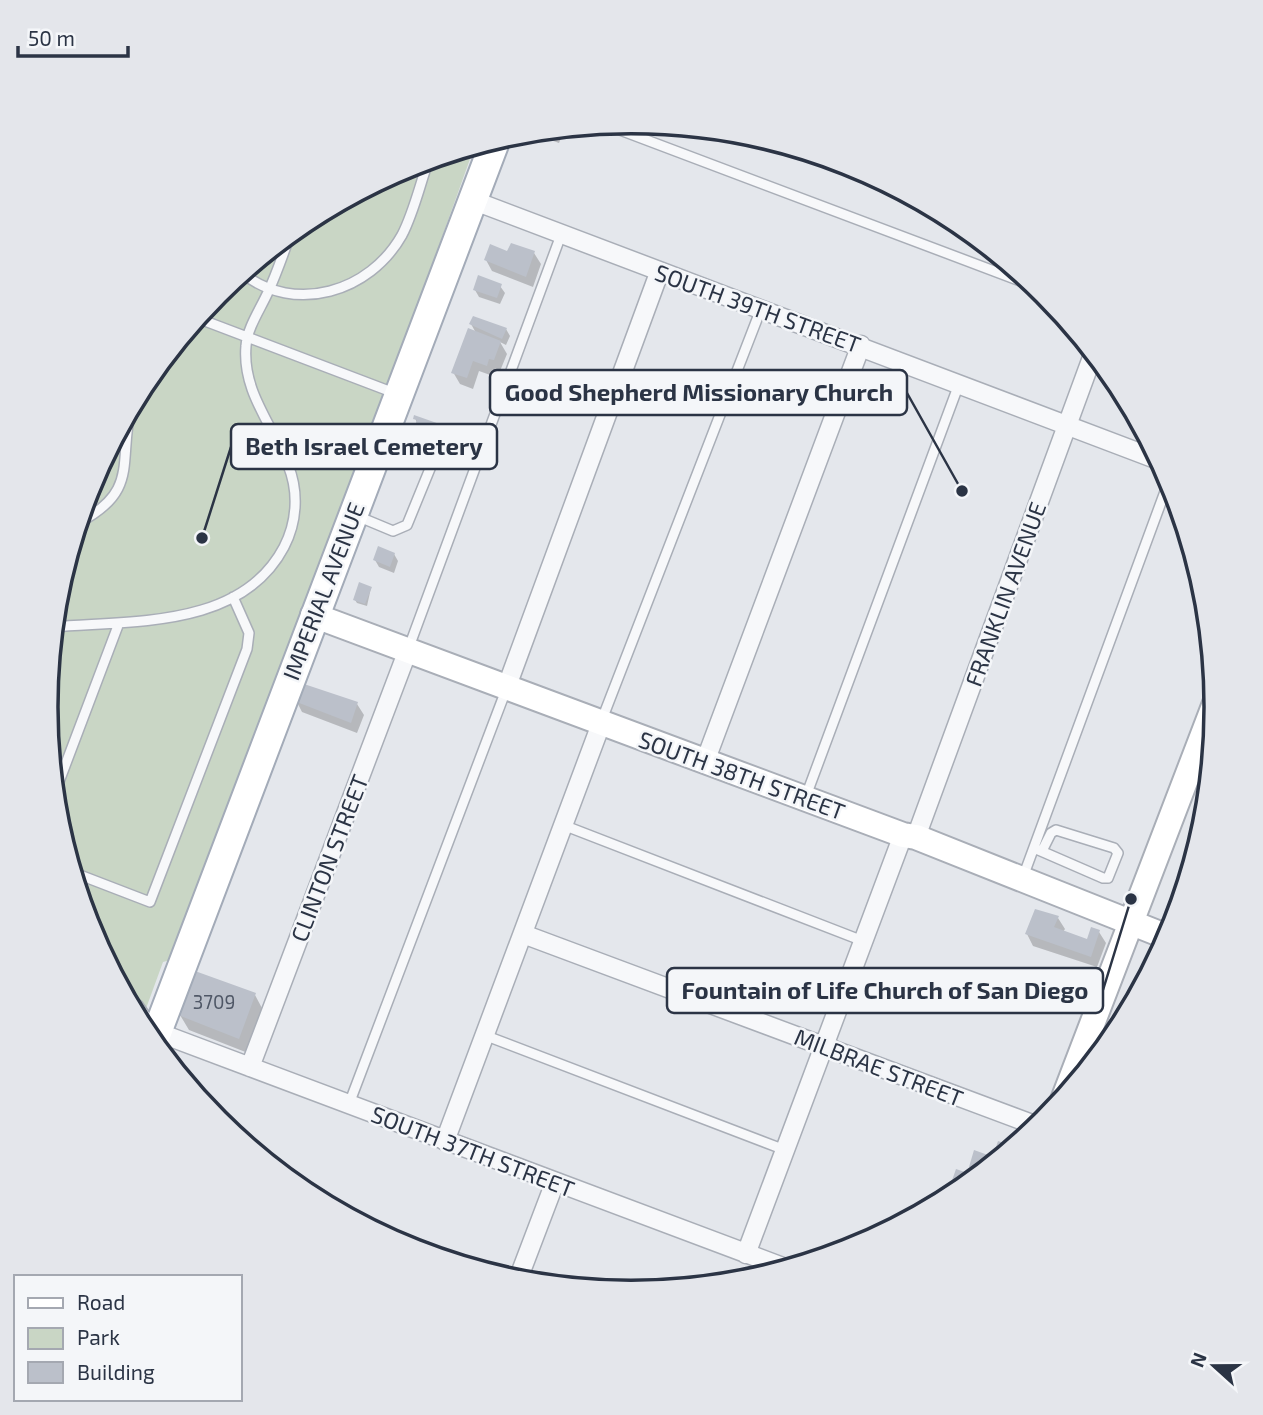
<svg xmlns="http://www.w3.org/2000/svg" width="1263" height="1415" viewBox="0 0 1263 1415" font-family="'Exo 2',sans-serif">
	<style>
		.green { fill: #c9d6c5 }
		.shadow { fill: #0003 }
		.building { fill: #bbc0ca }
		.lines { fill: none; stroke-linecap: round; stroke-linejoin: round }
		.lane-casing { stroke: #a9aeb7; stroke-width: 12 }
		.street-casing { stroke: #a9aeb7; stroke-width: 21 }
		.secondary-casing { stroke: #a9aeb7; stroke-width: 28 }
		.primary-casing { stroke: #a3abb8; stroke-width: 32 }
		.lane { stroke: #f7f8fa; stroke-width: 9 }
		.street { stroke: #f7f8fa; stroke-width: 18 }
		.secondary { stroke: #fff; stroke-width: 24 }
		.primary { stroke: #fff; stroke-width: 28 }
		.labels { text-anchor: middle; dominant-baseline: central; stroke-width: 5; stroke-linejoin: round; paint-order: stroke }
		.number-label { font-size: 19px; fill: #4f5766 }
		.street-label { font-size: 23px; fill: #2b3445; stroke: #f4f6f9 }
		.rim { fill: none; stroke: #2b3445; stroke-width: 3.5 }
		.leader { fill: none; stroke: #2b3445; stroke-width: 2.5 }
		.callout-dot { fill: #2b3445; stroke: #f4f6f9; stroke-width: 2.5 }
		.callout { fill: #f4f6f9; stroke: #2b3445; stroke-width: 2.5 }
		.callout-label { font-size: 24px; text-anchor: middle; font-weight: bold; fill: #2b3445 }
	</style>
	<rect width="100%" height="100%" fill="#e4e7ec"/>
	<path class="green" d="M475,145L392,377L170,960L163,962L140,1025L90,931L57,821L46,707L57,593L90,483L144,382L217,293L306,220L408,166Z"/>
	<path class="shadow" d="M565,128L559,143L528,132Z
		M534,253L541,264L533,287L492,271L486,260L508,254Z
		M500,286L505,293L500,304L479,297L475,290Z
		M471,324L506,329L510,336L506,345L500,342L507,354L500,371L496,369L493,376L479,371L473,389L460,384L453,372L476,333Z
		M415,418L467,435L471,442L466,456L419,438L414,431L417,423Z
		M394,554L398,561L394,573L379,567L375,560Z
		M371,588L367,606L357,603L355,600Z
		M296,700L357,704L364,715L357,733L302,712Z
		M1058,918L1065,929L1063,932L1089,942L1099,932L1106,943L1097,967L1033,946L1027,934Z
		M255,995L263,1010L248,1053L189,1030L180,1015Z
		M174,1068L192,1075L199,1086L195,1095Z
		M998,1160L980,1176L971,1167Z"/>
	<path class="building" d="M558,129L555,137L538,131L546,130Z
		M511,243L535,251L526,277L484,260L490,244L507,251Z
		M478,275L502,284L497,298L473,290Z
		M473,316L507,328L502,339L469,324Z
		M468,328L501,341L494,360L489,359L487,366L473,361L467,378L451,373Z
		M414,415L468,434L462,450L413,431L417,420L413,419Z
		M378,546L395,553L390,567L373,560Z
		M359,582L372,587L365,604L353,600Z
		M301,683L358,702L351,723L294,701Z
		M1035,909L1059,916L1054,927L1087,939L1091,927L1100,930L1091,957L1025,934Z
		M195,971L256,993L239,1039L178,1015Z
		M171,1065L193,1074L188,1087Z
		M998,1141L1015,1147L1004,1156L994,1153Z
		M974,1150L999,1159L998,1161L984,1172L969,1167Z
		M956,1169L979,1177L956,1195L948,1192Z"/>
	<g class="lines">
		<defs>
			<path id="lane" d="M604,124L1039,288
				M242,273C295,315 370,292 402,235C414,212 420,184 429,159
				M197,318L397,394
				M357,516L393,531L407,525L436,454
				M78,523C140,491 118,463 131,407
				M53,627C131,620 241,629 284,547C297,522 299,492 288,465C273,425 242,392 246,346C247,328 261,308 268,292C277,273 284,252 291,232
				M409,647L561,235
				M601,722L761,309
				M54,795L119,623
				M806,796L959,384
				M563,825L863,941
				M1034,848L1103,878H1108L1118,853L1114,848L1056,830L1051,833L1042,851
				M72,872L150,902L247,649L249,633L233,597
				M1023,877L1170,478
				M125,997L138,1005L154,1028
				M484,1035L785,1150
				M349,1104L506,690
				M393,1242L439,1259"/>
			<path id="street" d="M472,200L1161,461
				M507,686L659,273
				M706,759L861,345
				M916,837L1094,352
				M523,934L1040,1127
				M157,1032L788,1269
				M250,1067L408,650
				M445,1141L601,724
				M746,1254L903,835
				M517,1282L555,1182"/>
			<path id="secondary" d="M313,615L903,835L916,837L1170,938
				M1063,1100L1217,698"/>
			<path id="primary" d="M153,1043L496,139"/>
		</defs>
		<use href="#lane" class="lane-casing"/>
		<use href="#street" class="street-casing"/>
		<use href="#secondary" class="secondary-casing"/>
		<use href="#primary" class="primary-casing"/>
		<use href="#lane" class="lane"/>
		<use href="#street" class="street"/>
		<use href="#secondary" class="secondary"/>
		<use href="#primary" class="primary"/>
	</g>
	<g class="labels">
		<g class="number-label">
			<text x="214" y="1001">3709</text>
		</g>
		<g class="street-label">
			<text transform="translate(758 308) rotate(20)">SOUTH 39TH STREET</text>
			<text transform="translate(323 591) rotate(-69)">IMPERIAL AVENUE</text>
			<text transform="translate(1005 594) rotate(-70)">FRANKLIN AVENUE</text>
			<text transform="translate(742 775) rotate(20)">SOUTH 38TH STREET</text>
			<text transform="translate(329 858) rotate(-69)">CLINTON STREET</text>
			<text transform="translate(879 1067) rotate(21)">MILBRAE STREET</text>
			<text transform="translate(473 1151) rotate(21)">SOUTH 37TH STREET</text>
		</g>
	</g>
	<path d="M0 0H1263V1415H0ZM58 707a573 573 0 1 1 1146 0a573 573 0 1 1-1146 0Z" fill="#e4e6eb" fill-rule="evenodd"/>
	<path class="rim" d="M58 707a573 573 0 1 1 1146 0a573 573 0 1 1-1146 0Z"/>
	<path class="leader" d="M962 491L907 393M202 538L231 447M1131 899L1103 990"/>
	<g class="callout-dot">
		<circle cx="962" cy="491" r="7"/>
		<circle cx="202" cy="538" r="7"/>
		<circle cx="1131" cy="899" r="7"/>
	</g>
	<g class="callout">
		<rect x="490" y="370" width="417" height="45" rx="7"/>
		<rect x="231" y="424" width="266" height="45" rx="7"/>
		<rect x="667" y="968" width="436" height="45" rx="7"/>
	</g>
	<g class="callout-label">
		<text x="699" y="401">Good Shepherd Missionary Church</text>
		<text x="364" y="455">Beth Israel Cemetery</text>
		<text x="885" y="999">Fountain of Life Church of San Diego</text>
	</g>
	<rect x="14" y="1275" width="228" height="126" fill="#f4f6f9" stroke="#a4a8b1" stroke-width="2"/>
	<rect x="28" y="1298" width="35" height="10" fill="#ffffff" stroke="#a4a8b1" stroke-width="2"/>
	<text x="77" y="1310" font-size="21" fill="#2b3445">Road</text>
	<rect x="28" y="1328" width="35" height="21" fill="#c9d6c5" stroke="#a4a8b1" stroke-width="2"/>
	<text x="77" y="1345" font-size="21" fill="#2b3445">Park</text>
	<rect x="28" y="1362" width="35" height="21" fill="#bbc0ca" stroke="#a4a8b1" stroke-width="2"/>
	<text x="77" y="1380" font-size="21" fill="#2b3445">Building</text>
	<g transform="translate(1214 1366) rotate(291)" stroke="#f4f6f9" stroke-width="5" paint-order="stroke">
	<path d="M0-5L12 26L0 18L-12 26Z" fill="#2b3445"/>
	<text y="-10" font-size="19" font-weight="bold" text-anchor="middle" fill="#2b3445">N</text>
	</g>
	<path d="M18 46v10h110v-10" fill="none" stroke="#2b3445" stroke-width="3.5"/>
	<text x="28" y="46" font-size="21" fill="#2b3445" stroke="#f4f6f9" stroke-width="5" paint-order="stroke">50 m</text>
</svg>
